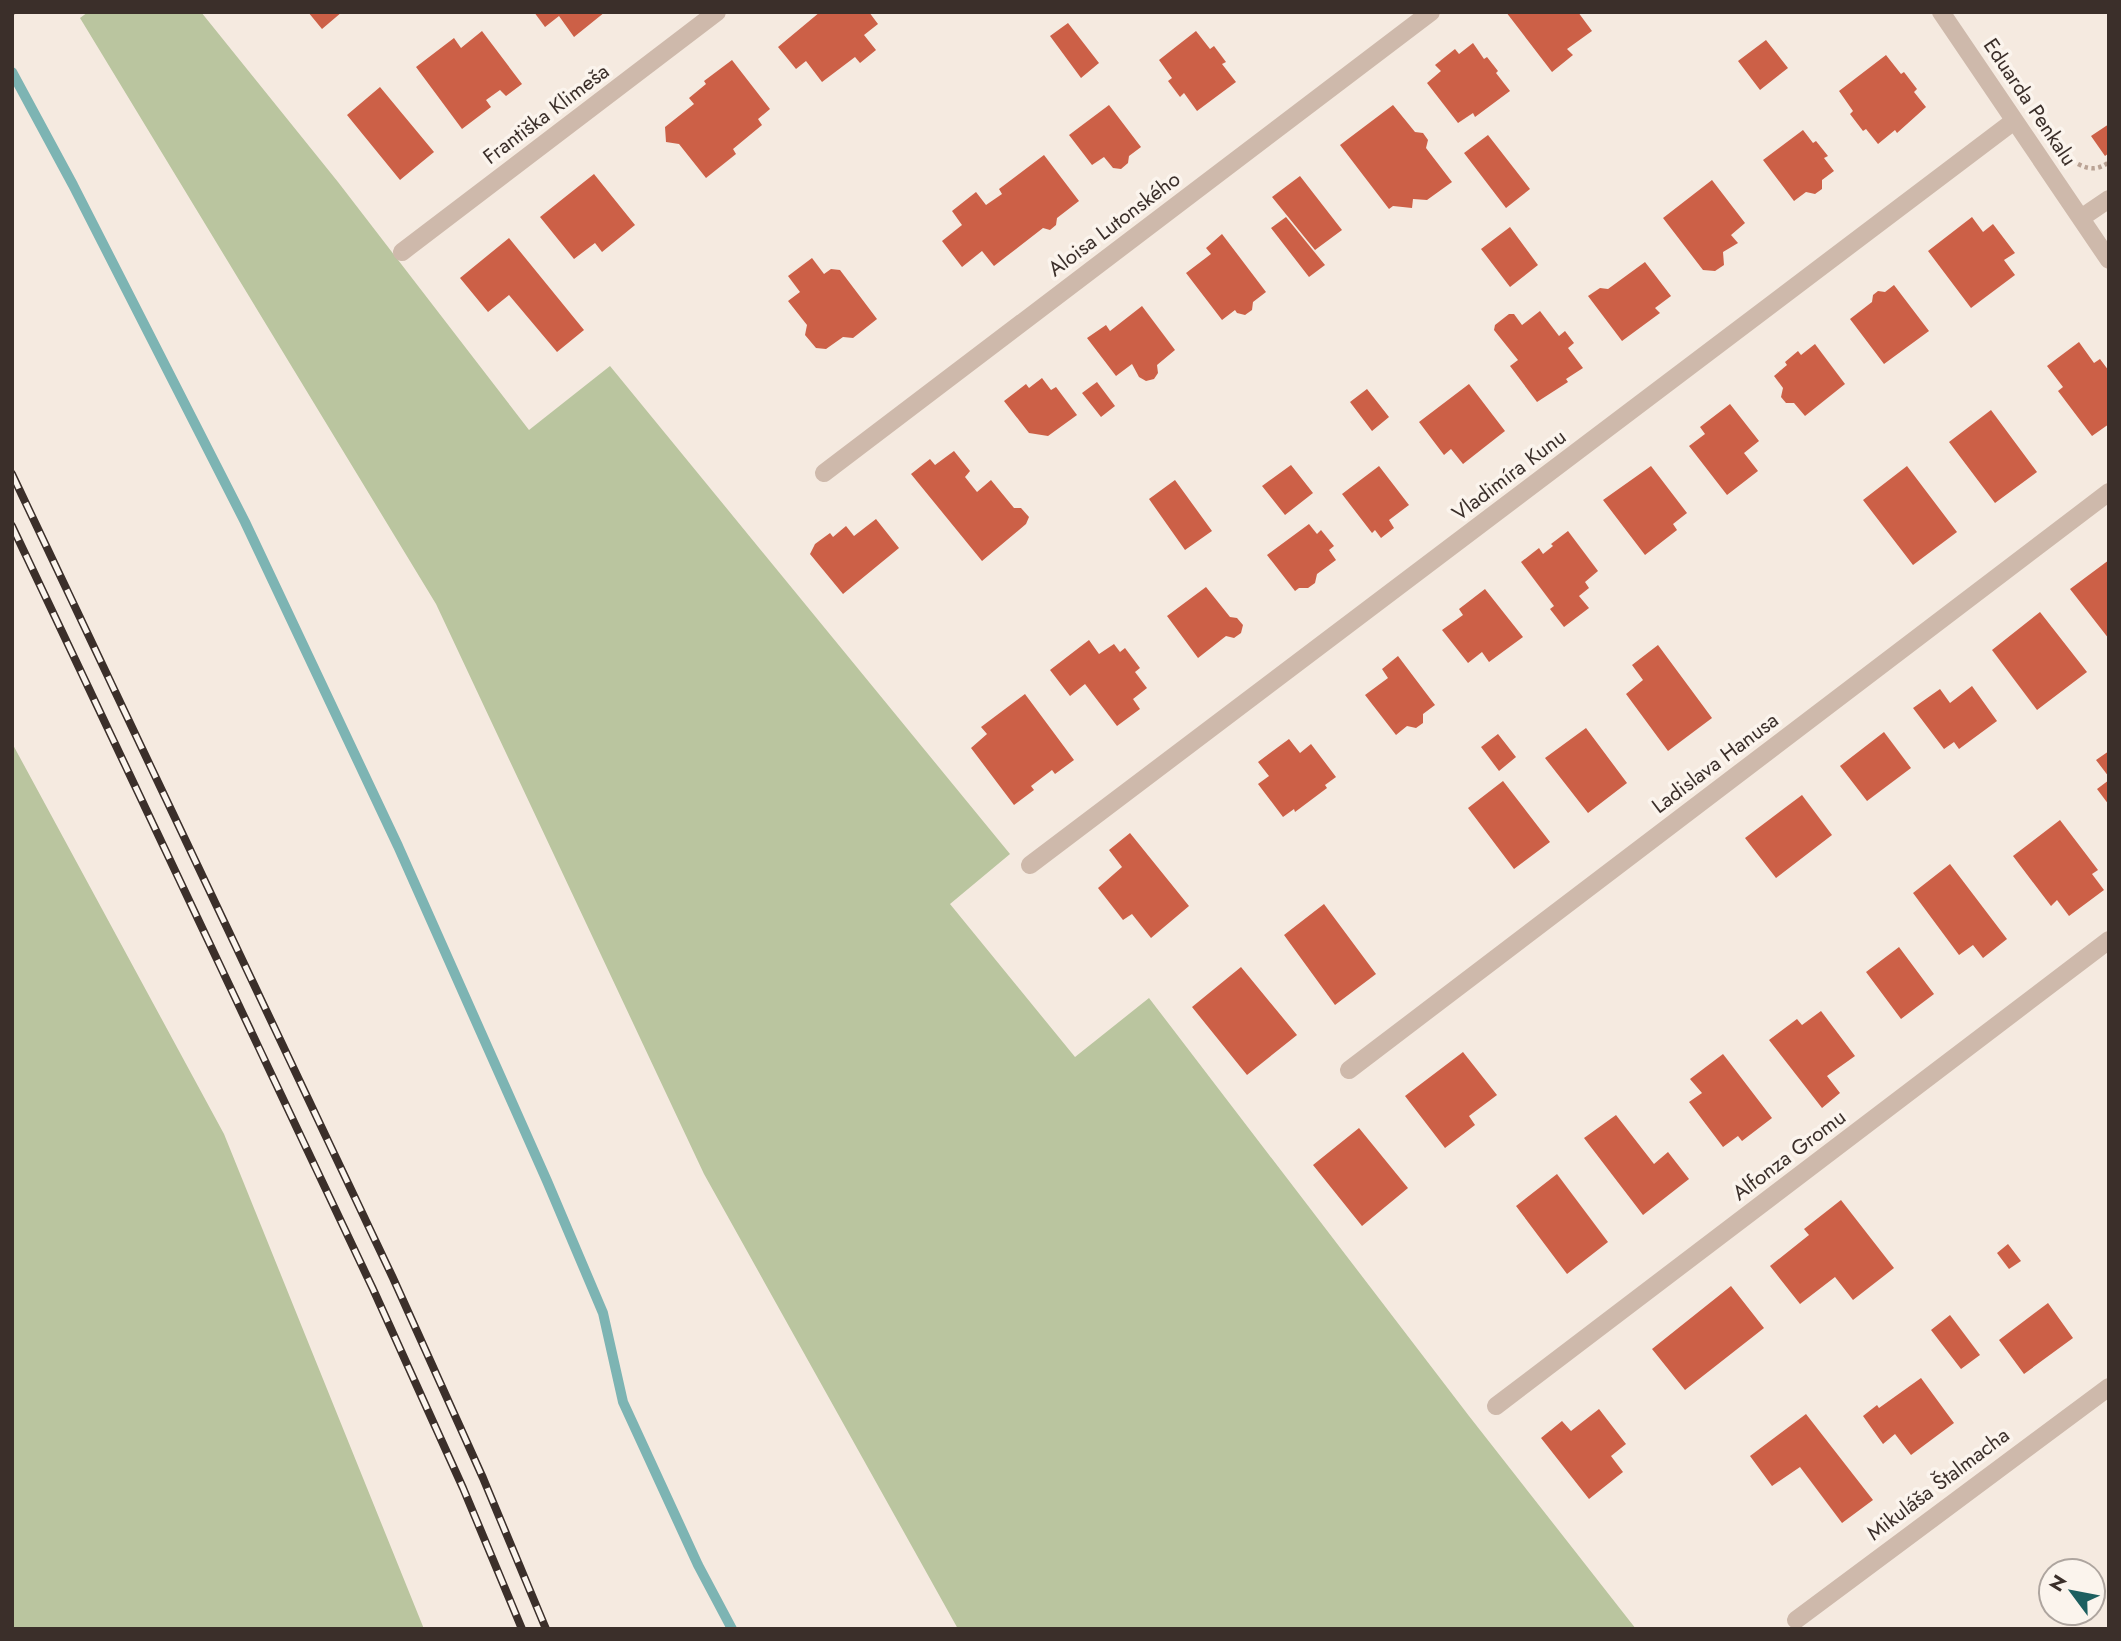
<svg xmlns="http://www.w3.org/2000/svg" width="2121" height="1641" viewBox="0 0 2121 1641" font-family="Jost,sans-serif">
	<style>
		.green { fill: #bac59f }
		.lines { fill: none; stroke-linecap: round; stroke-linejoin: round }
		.stream { stroke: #7db4b3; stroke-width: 10 }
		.building { fill: #cc6047 }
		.path { stroke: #baa395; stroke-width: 4.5; stroke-dasharray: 3.5 3.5; stroke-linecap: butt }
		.minor { stroke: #ceb9ab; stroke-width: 18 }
		.rail-casing { stroke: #3b2f2a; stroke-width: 8 }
		.rail { stroke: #fbf4ed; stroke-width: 5; stroke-dasharray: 16; stroke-linecap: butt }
		.labels { text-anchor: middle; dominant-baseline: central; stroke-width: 7; stroke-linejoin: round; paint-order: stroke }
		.street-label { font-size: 21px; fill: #3b2f2a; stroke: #fbf4ed }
	</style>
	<rect width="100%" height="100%" fill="#f5eae0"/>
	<path class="green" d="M88,12H201L338,182L529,430L610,366L1010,854L950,904L1075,1057L1149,998L1469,1416L1636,1629H958L704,1174L436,604L80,18Z
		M12,743L224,1134L424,1629H12Z"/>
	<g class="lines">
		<path class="stream" d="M12,72L73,185L245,522L398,846L547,1181L603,1313L623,1402L698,1565L732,1629"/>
	</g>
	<path class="building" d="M308,12H342L322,29Z
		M534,12H605L574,37L559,16L545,27Z
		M820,12H869L878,24L864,35L876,50L860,63L855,57L822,82L806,61L796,69L778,47Z
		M1506,12H1578L1592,31L1567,49L1573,55L1552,72Z
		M1068,23L1099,63L1081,78L1050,36Z
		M482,31L522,84L506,96L500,90L486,100L491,107L462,129L416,67L454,38L461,48Z
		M1196,31L1210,49L1214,46L1226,62L1222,64L1236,82L1197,111L1184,93L1180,97L1168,81L1172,78L1159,60Z
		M1766,40L1788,68L1760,90L1738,61Z
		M1473,43L1484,59L1487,57L1498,71L1496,73L1510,91L1475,117L1473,113L1458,123L1427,83L1441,71L1435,65L1455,49L1459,54Z
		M1886,55L1901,74L1904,72L1917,89L1914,92L1926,107L1897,133L1895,130L1878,144L1866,129L1863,131L1850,114L1853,111L1839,91Z
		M732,60L770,109L758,119L762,125L733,149L736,154L706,178L679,144L666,142L665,127L694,104L689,98L706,84L704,81Z
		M380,87L434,152L400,180L347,115Z
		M1109,105L1141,147L1129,156L1128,163L1121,169L1113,168L1104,157L1092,165L1069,135Z
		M1393,105L1415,132L1423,133L1428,140L1426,148L1452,182L1427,200L1413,199L1412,208L1393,206L1389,209L1340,145Z
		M2109,124V153L2105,156L2091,136Z
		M1803,130L1813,143L1816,141L1828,156L1824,158L1834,171L1822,180V189L1815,194L1806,192L1794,201L1763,160Z
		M1488,135L1530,189L1506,208L1464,153Z
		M1044,155L1079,201L1057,218L1056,225L1050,230L1043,228L994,266L982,251L962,267L942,241L962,225L952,211L976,192L986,205L1002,194L999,189Z
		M594,174L635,225L602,252L595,243L574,259L540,217Z
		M1300,176L1342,230L1315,250L1272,197Z
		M1712,180L1745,223L1731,235L1738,243L1723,252L1724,265L1715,271L1703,270L1663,218Z
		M1286,217L1325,265L1309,277L1271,228Z
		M1972,217L1983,232L1993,224L2015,253L2004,260L2015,275L1971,308L1928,251Z
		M1510,227L1538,265L1510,287L1481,249Z
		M1222,234L1266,292L1253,302L1252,310L1245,315L1237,313L1235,310L1222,320L1186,273L1211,254L1206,248Z
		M509,238L584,330L557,352L509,295L488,312L460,278Z
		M812,258L824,274L831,269L840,270L877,319L853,338L843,337L826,349L816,348L805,335L807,325L788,301L800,292L788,276Z
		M1645,262L1671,296L1655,308L1660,313L1622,341L1588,296L1600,288L1608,289Z
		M1894,285L1929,331L1884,364L1850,319L1872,302L1873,295L1878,291L1885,292Z
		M1142,306L1175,350L1157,365L1158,373L1154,379L1146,381L1139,377L1132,364L1116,376L1087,338L1106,325L1110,331Z
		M1540,311L1559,336L1565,331L1574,343L1568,348L1583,368L1566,379L1568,382L1537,402L1510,366L1518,360L1494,330L1495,325L1509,314H1514L1522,325Z
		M2079,342L2094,363L2100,359L2109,371V424L2092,436L2058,391L2063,387L2047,366Z
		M1815,344L1845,384L1805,416L1794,403H1786L1781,397L1783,388L1774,376L1787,365L1785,362L1798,351L1801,355Z
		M1042,378L1051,390L1056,387L1077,415L1048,436L1029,433L1004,401L1026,384L1029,388Z
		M1097,382L1115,406L1101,417L1082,393Z
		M1469,384L1505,431L1463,464L1451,449L1444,455L1419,422Z
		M1367,389L1389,417L1372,431L1350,402Z
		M1730,404L1759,441L1744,453L1758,471L1727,495L1689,446L1705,434L1700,427Z
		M1991,410L2037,472L1995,503L1949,442Z
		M954,451L970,471L965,477L977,492L991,480L1014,508H1021L1029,517L1026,524L982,561L911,474L930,459L935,465Z
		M1291,465L1313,493L1285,515L1262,486Z
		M1379,466L1409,505L1389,520L1394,528L1381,538L1375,530L1372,533L1342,494Z
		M1651,466L1687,513L1673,524L1677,530L1645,555L1603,500Z
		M1907,466L1957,532L1913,565L1863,500Z
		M1175,480L1212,531L1185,550L1149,499Z
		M876,519L899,548L843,594L810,554L815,544L830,533L833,537L846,526L854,536Z
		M1309,524L1317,534L1321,530L1334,546L1329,550L1336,560L1317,574L1315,583L1308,588H1299L1295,591L1267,555Z
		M1568,531L1598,571L1585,582L1589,588L1579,596L1589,608L1564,627L1550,609L1554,606L1521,562L1539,548L1543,554L1553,546L1551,544Z
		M2109,560V639L2070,589Z
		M1206,587L1230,617L1237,618L1243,625L1241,633L1234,638L1226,636L1198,658L1167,616Z
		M1485,589L1523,637L1489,662L1482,652L1468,663L1442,630L1463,615L1459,609Z
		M2040,612L2087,672L2037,710L1992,650Z
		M1089,640L1099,654L1114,644L1120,652L1125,648L1140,668L1135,672L1147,688L1133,699L1140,709L1117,726L1085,684L1070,696L1050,670Z
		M1658,645L1712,718L1668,751L1626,694L1643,680L1632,665Z
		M1398,656L1435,705L1423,714V723L1416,728L1407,726L1396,735L1365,695L1388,678L1382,669Z
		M1972,686L1997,721L1959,749L1954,742L1944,749L1913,708L1940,689L1950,703Z
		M1025,694L1074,760L1055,774L1052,770L1031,786L1034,790L1014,805L971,748L987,734L981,727Z
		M1586,728L1627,783L1588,813L1545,758Z
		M1884,732L1911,768L1867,801L1840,766Z
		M1498,734L1516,757L1499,771L1481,747Z
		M1289,739L1300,753L1311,744L1336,777L1325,785L1327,788L1295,812L1294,809L1283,817L1258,784L1269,776L1258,762Z
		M2109,751V777L2096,760Z
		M2109,780V805L2097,789Z
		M1503,781L1550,842L1514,869L1468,808Z
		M1802,795L1832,835L1776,878L1745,838Z
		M2060,820L2098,870L2092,874L2104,890L2069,916L2057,900L2051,906L2013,856Z
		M1130,833L1189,906L1151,938L1132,914L1123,920L1098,888L1122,867L1109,850Z
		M1950,864L2007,939L1983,958L1973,945L1959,955L1913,893Z
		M1324,904L1376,974L1335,1005L1284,935Z
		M1899,947L1934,994L1901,1019L1866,972Z
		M1241,967L1297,1035L1247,1075L1192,1007Z
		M1821,1011L1855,1056L1827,1076L1840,1093L1822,1108L1769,1040L1797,1019L1802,1025Z
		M1463,1052L1497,1095L1469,1116L1475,1125L1445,1148L1405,1096Z
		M1723,1054L1772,1118L1742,1141L1738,1136L1723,1147L1689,1102L1702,1093L1690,1079Z
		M1616,1115L1654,1164L1668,1152L1689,1179L1643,1215L1584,1138Z
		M1359,1128L1408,1188L1362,1226L1313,1165Z
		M1557,1174L1608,1242L1567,1274L1516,1206Z
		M1841,1200L1894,1268L1853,1300L1835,1277L1800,1304L1770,1266L1809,1235L1804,1229Z
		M2008,1244L2021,1261L2009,1269L1997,1253Z
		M1731,1286L1764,1328L1685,1390L1652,1349Z
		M2048,1303L2073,1338L2024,1374L1999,1340Z
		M1950,1315L1980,1355L1961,1369L1931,1330Z
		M1921,1378L1954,1423L1911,1455L1895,1434L1883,1444L1863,1416L1877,1405L1879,1408Z
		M1599,1409L1626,1444L1611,1456L1623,1472L1589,1499L1541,1438L1562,1421L1571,1431Z
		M1806,1414L1873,1500L1842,1523L1800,1467L1772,1486L1750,1456Z"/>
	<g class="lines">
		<path class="path" d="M12,14L14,12
			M2078,164C2090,170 2098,170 2109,162"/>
		<path class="minor" d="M1941,12L2109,260
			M2081,218L2109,199
			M402,252L717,12
			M824,473L1431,12
			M1030,865L2014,121
			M1349,1070L2109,492
			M1496,1406L2109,940
			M1796,1620L2109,1387"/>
		<defs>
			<path id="rail" d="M12,474L393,1278L483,1478L546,1629
				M12,526L373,1289L463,1488L522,1629"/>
		</defs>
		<use href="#rail" class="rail-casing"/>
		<use href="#rail" class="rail"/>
	</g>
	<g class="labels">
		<g class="street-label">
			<text transform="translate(2030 102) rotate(56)">Eduarda Penkalu</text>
			<text transform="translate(546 114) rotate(-37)">Františka Klimeša</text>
			<text transform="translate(1114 224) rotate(-37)">Aloisa Lutonského</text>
			<text transform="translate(1509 475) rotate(-37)">Vladimíra Kunu</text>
			<text transform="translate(1715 763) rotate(-37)">Ladislava Hanusa</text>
			<text transform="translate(1789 1155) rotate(-37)">Alfonza Gromu</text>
			<text transform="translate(1938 1484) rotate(-37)">Mikuláša Štalmacha</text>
		</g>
	</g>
	<rect width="2121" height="1641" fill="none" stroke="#3b2f2a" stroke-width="28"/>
	<g transform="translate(2072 1592) rotate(302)"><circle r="33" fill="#fbf4ed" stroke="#aea59f" stroke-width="2"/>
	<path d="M0-5L12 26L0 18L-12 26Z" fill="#1d5f60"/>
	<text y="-10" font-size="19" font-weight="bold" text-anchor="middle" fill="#3b2f2a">N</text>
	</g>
</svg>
